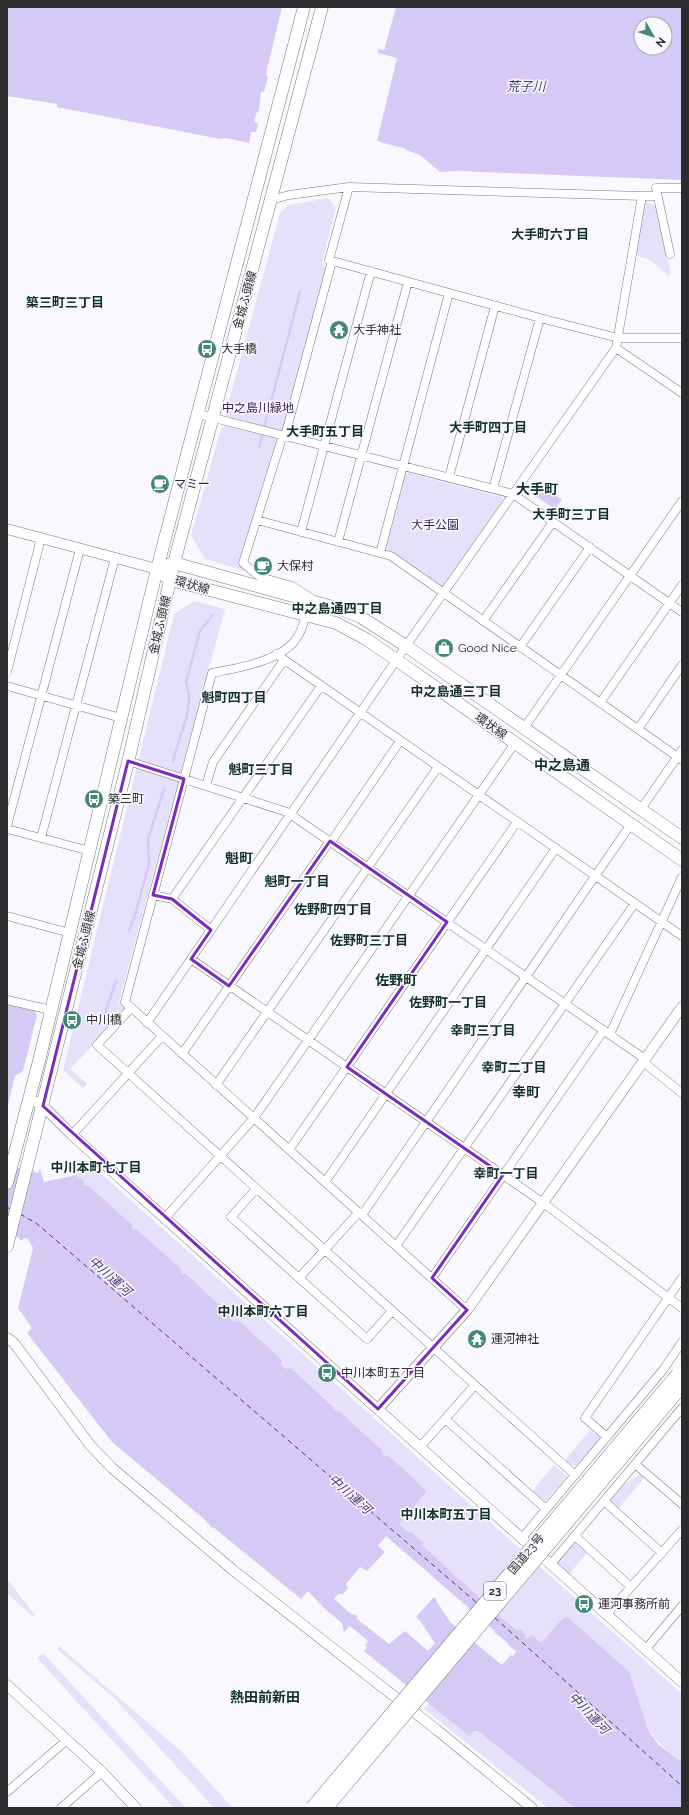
<svg xmlns="http://www.w3.org/2000/svg" width="689" height="1815" viewBox="0 0 689 1815" font-family="Raleway,'Noto Sans JP',sans-serif">
	<style>
		.green { fill: #e7e0fb }
		.water { fill: #d5caf6; fill-rule: evenodd }
		.lines { fill: none; stroke-linecap: round; stroke-linejoin: round }
		.stream { stroke: #d5caf6; stroke-width: 2.5 }
		.ferry { stroke: #4b3a70; stroke-width: 1; stroke-dasharray: 5 4; stroke-linecap: butt }
		.minor-casing { stroke: #7a797e; stroke-width: 9 }
		.tertiary-casing { stroke: #7a797e; stroke-width: 11 }
		.primary-casing { stroke: #7a797e; stroke-width: 13 }
		.minor { stroke: #fff; stroke-width: 8 }
		.tertiary { stroke: #fff; stroke-width: 10 }
		.primary { stroke: #fff; stroke-width: 12 }
		.trunk-bridge-casing { stroke: #7a797e; stroke-width: 14; stroke-linecap: butt }
		.trunk-bridge { stroke: #fff; stroke-width: 13 }
		.marked { fill: none; stroke: #7b2cbf; stroke-width: 3; stroke-linejoin: round }
		.labels { text-anchor: middle; dominant-baseline: central; stroke-width: 3; stroke-linejoin: round; paint-order: stroke }
		.shield { fill: #f9f8fe; stroke: #6a686c; stroke-width: 1 }
		.shield-label { font-size: 11px; font-weight: bold; fill: #2c2b2d }
		.street-label { font-size: 12px; fill: #2c2b2d; stroke: #f9f8fe }
		.poi-label { font-size: 12px; fill: #2c2b2d; stroke: #f9f8fe; text-anchor: start }
		.park-label { font-size: 12px; fill: #2f1d50; stroke: #f9f8fe }
		.water-label { font-size: 13px; font-style: italic; fill: #4b3a70; stroke: #f9f8fe }
		.neighbourhood-label { font-size: 13px; font-weight: bold; fill: #12312a; stroke: #f9f8fe }
		.quarter-label { font-size: 14px; font-weight: bold; fill: #12312a; stroke: #f9f8fe }
	</style>
	<rect width="100%" height="100%" fill="#f9f8fe"/>
	<path class="green" d="M328,198L336,208L322,262L327,270L286,423L240,563L245,571L205,559L191,535L221,429L224,427L227,408L280,213L289,205Z
		M646,201L657,207L671,275H667L652,261L636,255L645,202Z
		M408,473L502,497L503,500L443,586L439,587L386,548L405,475Z
		M194,601L225,609L119,1002L127,1010L70,1069L87,1084L83,1088L63,1070L174,614Z
		M86,1160L682,1694V1762C668,1751 656,1742 647,1727L563,1618L541,1644L525,1638L520,1631L504,1620L421,1544L423,1543L399,1524L427,1491L387,1456H385L383,1454V1451L339,1411L333,1410L334,1406L291,1368L287,1369L281,1363L282,1360L238,1321L234,1322L229,1317L230,1313L186,1274H182L132,1230L131,1225L88,1185L84,1186L76,1175H73Z
		M590,1430L600,1438L575,1467L565,1460Z
		M554,1465L567,1476L545,1502L532,1491Z
		M639,1475H643L644,1478L617,1510L607,1500L615,1490Z
		M575,1536L590,1549L566,1578L551,1564Z
		M7,1579L35,1615L33,1617L7,1593Z
		M59,1646L182,1752L233,1808H214L115,1699L57,1649Z
		M43,1653L186,1808H174L37,1658Z
		M429,1703L469,1736L474,1731H478L575,1808H548L424,1709Z"/>
	<path class="water" d="M7,7H282L266,74L268,77L264,92H261L259,111L257,112L254,121L258,124L256,132H251L249,143L226,138L220,139L57,107V104L7,96Z
		M396,7H682V180L456,171L440,172L420,155L406,150V149L377,141L397,58L378,53V49L384,50ZM641,24H665V48H641Z
		M535,481L562,500L555,509L528,491Z
		M7,1004L34,1011L37,1015L23,1071L15,1076L7,1109Z
		M7,1165L38,1173L40,1169L44,1182L76,1175L84,1181V1186L88,1185L132,1225V1230L136,1229L181,1269L182,1274H186L230,1314L229,1317L234,1322L238,1320L282,1360L281,1364L287,1369L291,1368L334,1407L333,1410L339,1411L383,1451V1454L385,1456L388,1455L427,1491L399,1524L410,1533L411,1532L424,1543L422,1545L504,1620L517,1630H521L526,1636L525,1638H528L532,1635L541,1643L563,1618L568,1617L629,1672L647,1727L652,1736L659,1745L682,1762V1808H575L478,1731H474L469,1736L364,1651L367,1647L365,1645L368,1641L350,1626L344,1632L342,1623L325,1609L308,1591L301,1599L213,1527L212,1528L204,1519L112,1442L27,1333L32,1328L18,1308L33,1248L28,1239L25,1238L21,1241L19,1238L7,1235ZM386,1536L495,1631L494,1632L508,1643V1645L514,1650L515,1649L516,1652L513,1656L511,1655L502,1665L450,1622L434,1597L416,1617L420,1621L435,1643L428,1651L405,1631L389,1644L356,1618L358,1616L350,1613L334,1599L338,1594H343L348,1588L346,1584L360,1567L367,1571L385,1552L378,1546Z"/>
	<g class="lines">
		<path class="stream" d="M259,447L300,292
			M173,761L188,711L189,695L186,682L200,631L213,615
			M129,931L135,915L149,864L148,839L164,789
			M104,1016L116,981"/>
		<path class="ferry" d="M7,1207L10,1209
			M20,1214L36,1223L477,1603
			M495,1618L682,1786"/>
		<defs>
			<path id="minor" d="M349,187L329,260L540,318L618,338H682
				M657,196H642L616,348L682,393
				M271,200L289,195L349,187L642,196
				M670,254L656,188H682
				M198,414L513,494L682,612
				M283,435L243,563L260,577L292,586L311,598
				M285,436L332,261
				M449,477L495,306
				M493,489L540,318
				M257,520L391,556L682,760
				M301,532L371,271
				M338,542L408,282
				M380,553L449,293
				M306,615C304,621 302,630 298,636C284,661 238,668 212,673L125,1002L467,1310
				M483,621L553,522
				M520,647L590,547
				M276,654L682,936
				M7,672L41,538
				M7,686L121,718
				M600,703L682,585
				M524,728L682,501
				M638,729L682,665
				M128,761L287,812L645,1059
				M206,786L213,762L284,660
				M641,809L682,750
				M7,826L80,549
				M7,829L90,851
				M41,838L115,558
				M331,842L400,741
				M153,895L172,899
				M7,916L70,933
				M211,930L172,899L321,686
				M191,959L542,1202L682,1308
				M7,1000L51,1010
				M131,1008L97,1045L575,1475
				M147,1023L406,646L616,348
				M610,1034L682,877
				M182,1054L330,841
				M643,1062L682,1093
				M216,1085L438,767
				M72,1135L162,1036
				M289,1150L517,822
				M325,1182L556,848
				M256,1189L231,1217L367,1339L392,1311
				M362,1215L631,824
				M165,1218L254,1118L515,743
				M396,1246L635,903
				M299,1278L359,1212
				M432,1278L604,1030
				M475,1385L445,1419L546,1509
				M607,1437L585,1418L682,1278
				M420,1447L445,1419
				M635,1464L682,1504
				M604,1501L662,1553
				M575,1536L631,1587
				M522,1538L663,1370L682,1342
				M551,1564L682,1408
				M606,1615L682,1530
				M645,1650L682,1606
				M7,1792L67,1740
				M61,1808L102,1772"/>
			<path id="tertiary" d="M7,529L157,569
				M29,1098L43,1106L72,1135L682,1682
				M7,1338L14,1343L90,1445L112,1468L233,1570L437,1730L532,1808
				M378,1409L467,1310L682,1007
				M7,1685L102,1772L136,1808"/>
			<path id="primary" d="M168,565L174,563L340,609L359,616L406,646L682,838
				M164,575L171,580L336,623L366,639L398,661L682,860
				M7,1183L39,1061L157,569L304,7
				M7,1246L129,758L174,563L322,7"/>
		</defs>
		<use href="#minor" class="minor-casing"/>
		<use href="#tertiary" class="tertiary-casing"/>
		<use href="#primary" class="primary-casing"/>
		<use href="#minor" class="minor"/>
		<use href="#tertiary" class="tertiary"/>
		<use href="#primary" class="primary"/>
		<defs>
			<path id="trunk-bridge" d="M312,1808L678,1374
				M326,1808L682,1386"/>
		</defs>
		<use href="#trunk-bridge" class="trunk-bridge-casing"/>
		<use href="#trunk-bridge" class="trunk-bridge"/>
	</g>
	<path class="marked" d="M128,761L184,779L153,895L172,899L211,930L191,959L229,986L330,841L447,922L347,1067L503,1175L432,1278L467,1310L378,1409L43,1106Z"/>
	<defs>
		<symbol id="temple-disc" viewBox="-11 -11 22 22"><circle r="9.5" fill="#458777" stroke="#f9f8fe"/><path d="M0-6L5-2H3V0L6.5 2.5H4V6H1.5V3h-3V6H-4V2.5H-6.5L-3 0V-2H-5Z" fill="#fff"/></symbol>
		<symbol id="bus-disc" viewBox="-11 -11 22 22"><circle r="9.5" fill="#458777" stroke="#f9f8fe"/><path d="M-5-6H5V4H4V6H2V4H-2V6H-4V4H-5ZM-3.5-4V0h7V-4ZM-3.5 1.2v1.5H-2V1.2ZM2 1.2v1.5H3.5V1.2Z" fill="#fff"/></symbol>
		<symbol id="cafe-disc" viewBox="-11 -11 22 22"><circle r="9.5" fill="#458777" stroke="#f9f8fe"/><path d="M-5.5-4.5H6V0H3Q3 3.5 0 3.5H-2.5Q-5.5 3.5-5.5 0ZM3-3.2v2h1.7v-2ZM-6 4.5H4V6H-6Z" fill="#fff"/></symbol>
		<symbol id="shop-disc" viewBox="-11 -11 22 22"><circle r="9.5" fill="#458777" stroke="#f9f8fe"/><path d="M-5-2.5h2.3a2.7 3.5 0 0 1 5.4 0H5L5.5 6h-11ZM-1.5-2.5h3a1.5 2.3 0 0 0-3 0Z" fill="#fff"/></symbol>
	</defs>
	<g fill-rule="evenodd">
		<use href="#temple-disc" x="328" y="319" width="22" height="22"/>
		<use href="#bus-disc" x="196" y="338" width="22" height="22"/>
		<use href="#cafe-disc" x="149" y="473" width="22" height="22"/>
		<use href="#cafe-disc" x="252" y="555" width="22" height="22"/>
		<use href="#shop-disc" x="433" y="637" width="22" height="22"/>
		<use href="#bus-disc" x="83" y="788" width="22" height="22"/>
		<use href="#bus-disc" x="61" y="1009" width="22" height="22"/>
		<use href="#temple-disc" x="466" y="1328" width="22" height="22"/>
		<use href="#bus-disc" x="316" y="1362" width="22" height="22"/>
		<use href="#bus-disc" x="573" y="1593" width="22" height="22"/>
	</g>
	<g class="labels">
		<rect class="shield" x="484" y="1582" width="22" height="18" rx="3"/>
		<g class="shield-label">
			<text x="495" y="1591">23</text>
		</g>
		<g class="street-label">
			<text transform="translate(245 300) rotate(-75)">金城ふ頭線</text>
			<text transform="translate(192 585) rotate(16)">環状線</text>
			<text transform="translate(160 625) rotate(-77)">金城ふ頭線</text>
			<text transform="translate(491 726) rotate(35)">環状線</text>
			<text transform="translate(84 940) rotate(-76)">金城ふ頭線</text>
			<text transform="translate(526 1554) rotate(-50)">国道23号</text>
		</g>
		<g class="poi-label">
			<text x="353" y="330">大手神社</text>
			<text x="221" y="349">大手橋</text>
			<text x="174" y="484">マミー</text>
			<text x="277" y="566">大保村</text>
			<text x="458" y="648">Good Nice</text>
			<text x="108" y="799">築三町</text>
			<text x="86" y="1020">中川橋</text>
			<text x="491" y="1339">運河神社</text>
			<text x="341" y="1373">中川本町五丁目</text>
			<text x="598" y="1604">運河事務所前</text>
		</g>
		<g class="park-label">
			<text x="258" y="408">中之島川緑地</text>
			<text x="435" y="525">大手公園</text>
		</g>
		<g class="water-label">
			<text x="526" y="86">荒子川</text>
			<text transform="translate(110 1276) rotate(42)">中川運河</text>
			<text transform="translate(350 1494) rotate(42)">中川運河</text>
			<text transform="translate(589 1713) rotate(46)">中川運河</text>
		</g>
		<g class="neighbourhood-label">
			<text x="550" y="234">大手町六丁目</text>
			<text x="65" y="302">築三町三丁目</text>
			<text x="488" y="427">大手町四丁目</text>
			<text x="325" y="431">大手町五丁目</text>
			<text x="571" y="514">大手町三丁目</text>
			<text x="337" y="608">中之島通四丁目</text>
			<text x="456" y="691">中之島通三丁目</text>
			<text x="234" y="697">魁町四丁目</text>
			<text x="261" y="769">魁町三丁目</text>
			<text x="297" y="881">魁町一丁目</text>
			<text x="333" y="909">佐野町四丁目</text>
			<text x="369" y="940">佐野町三丁目</text>
			<text x="448" y="1002">佐野町一丁目</text>
			<text x="483" y="1030">幸町三丁目</text>
			<text x="514" y="1067">幸町二丁目</text>
			<text x="96" y="1167">中川本町七丁目</text>
			<text x="506" y="1173">幸町一丁目</text>
			<text x="263" y="1311">中川本町六丁目</text>
			<text x="446" y="1514">中川本町五丁目</text>
		</g>
		<g class="quarter-label">
			<text x="537" y="489">大手町</text>
			<text x="562" y="765">中之島通</text>
			<text x="239" y="858">魁町</text>
			<text x="396" y="980">佐野町</text>
			<text x="526" y="1092">幸町</text>
			<text x="265" y="1697">熱田前新田</text>
		</g>
	</g>
	<rect width="689" height="1815" fill="none" stroke="#2c2b2d" stroke-width="16"/>
	<g transform="translate(653 36) rotate(129)"><circle r="19" fill="#f9f8fe" stroke="#a7a6aa"/>
	<path d="M0-3L7 15L0 10L-7 15Z" fill="#458777"/>
	<text y="-6" font-size="11" font-weight="bold" text-anchor="middle" fill="#2c2b2d">N</text>
	</g>
</svg>
